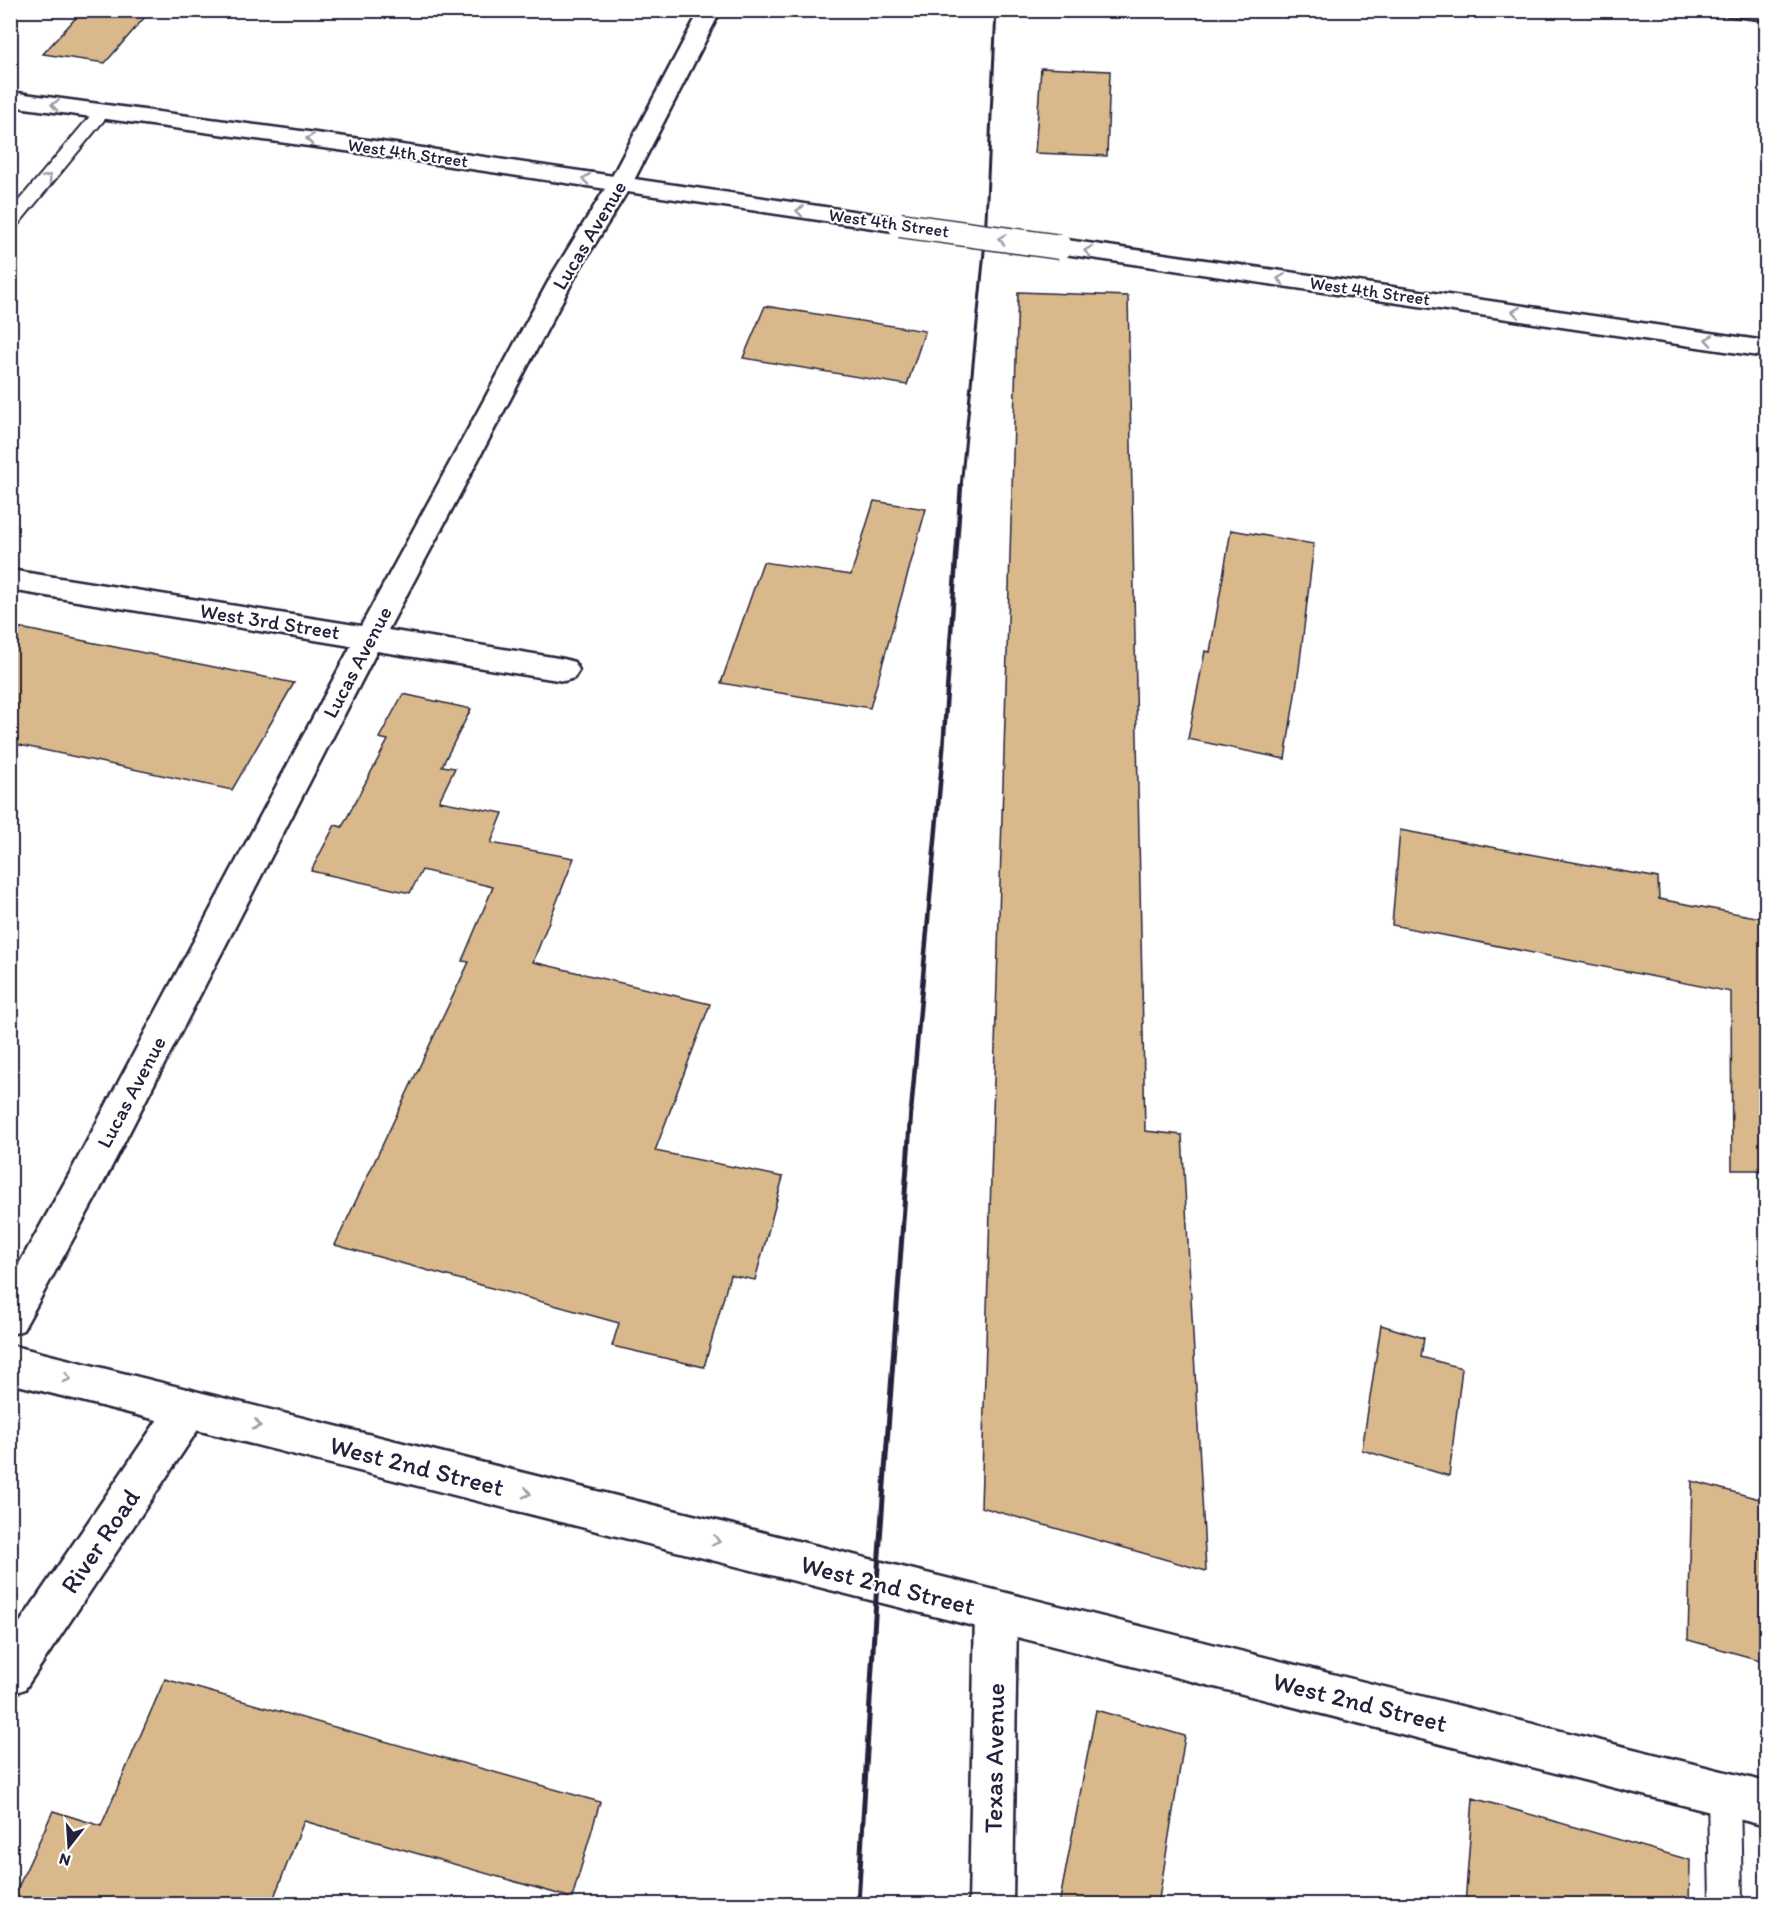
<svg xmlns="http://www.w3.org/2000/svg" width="1777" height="1915" viewBox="0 0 1777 1915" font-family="Itim,sans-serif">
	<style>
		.building { fill: #d9b88c; stroke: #22223b; stroke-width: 1.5 }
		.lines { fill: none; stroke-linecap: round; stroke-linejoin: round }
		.service-casing { stroke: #22223b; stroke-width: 4 }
		.minor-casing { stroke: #22223b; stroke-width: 5 }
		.primary-casing { stroke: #22223b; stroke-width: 5 }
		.service { fill: #fff; fill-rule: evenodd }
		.minor { fill: #fff; fill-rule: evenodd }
		.primary { fill: #fff; fill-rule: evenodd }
		.rail-far2 { stroke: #22223b; stroke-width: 3 }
		.rail-far1 { stroke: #22223b; stroke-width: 4.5 }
		.rail { stroke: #22223b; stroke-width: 5 }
		.primary-bridge-casing { stroke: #22223b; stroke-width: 27; stroke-linecap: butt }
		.primary-bridge { stroke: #fff; stroke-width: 24 }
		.oneway { stroke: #9c9ca7 }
		.labels { text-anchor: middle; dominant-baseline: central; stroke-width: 4.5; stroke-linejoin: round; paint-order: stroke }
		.far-street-label { font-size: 18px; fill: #22223b; stroke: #fff }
		.street-label { font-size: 21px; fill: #22223b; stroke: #fff }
		.near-street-label { font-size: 26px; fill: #22223b; stroke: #fff }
	</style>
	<rect width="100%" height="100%" fill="#fff"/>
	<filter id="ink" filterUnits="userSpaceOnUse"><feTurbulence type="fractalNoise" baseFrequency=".0167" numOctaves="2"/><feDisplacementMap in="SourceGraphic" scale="12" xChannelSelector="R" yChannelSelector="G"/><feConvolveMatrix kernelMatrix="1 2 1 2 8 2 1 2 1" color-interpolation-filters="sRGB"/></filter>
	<g filter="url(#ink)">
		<path class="building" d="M83,10H151L105,63L43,54Z
			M1041,68L1110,71L1107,156L1035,153Z
			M1018,292L1128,296L1145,1131L1182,1135L1206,1571L981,1507Z
			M765,306L925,331L907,385L743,358Z
			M874,501L926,509L870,708L721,683L763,562L851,575Z
			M1231,530L1314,544L1299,669L1285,759L1188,739L1205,651L1210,652Z
			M10,626L294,683L232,790L10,743Z
			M403,694L471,709L442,766L455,768L439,801L503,813L491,843L574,858L533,962L710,1004L655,1151L783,1177L755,1280L730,1275L704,1367L612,1346L619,1323L335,1245L469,962L462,961L493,887L422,870L410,893L311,871L335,825L342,827L388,740L379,738Z
			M1400,830L1658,878L1659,899L1767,919V1170H1732L1731,992L1392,925Z
			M1381,1325L1424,1338L1421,1357L1462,1368L1449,1476L1362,1450Z
			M1692,1481L1767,1501V1662L1688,1640Z
			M165,1679L600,1802L572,1898L304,1821L271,1905H10L53,1811L101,1826Z
			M1096,1710L1185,1736L1158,1905H1059Z
			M1473,1798L1690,1860L1689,1905H1465Z"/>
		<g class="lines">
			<defs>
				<path id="service" d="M103,106L109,108L111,111L109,114L16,227L10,228V211L97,108Z
					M1724,1777L1735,1782L1740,1793L1742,1904H1710L1708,1793L1713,1782Z"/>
				<path id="minor" d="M700,10H721L632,184L577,273L388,630L564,659L574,662L579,670L574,678L564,681L377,651L96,1197L23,1330L10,1335V1280L70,1173L351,646L10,590V570L361,626L553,273L608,184Z
					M1725,10H1766V20L1727,15Z
					M189,1389L203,1394L208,1408L203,1422L25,1689L10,1695V1637L175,1394Z
					M996,1591L1011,1597L1017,1612L1013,1904H969L975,1612L981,1597Z"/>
				<path id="primary" d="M10,92L368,140L900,218L908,220L912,225L908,230L900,232L368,154L10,106Z
					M1060,239L1766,341V357L1051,252L1048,247L1051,242Z
					M10,1345L1766,1782V1826L10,1383Z"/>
			</defs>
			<use href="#service" class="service-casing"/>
			<use href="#minor" class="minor-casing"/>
			<use href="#primary" class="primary-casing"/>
			<use href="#service" class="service"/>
			<use href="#minor" class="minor"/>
			<use href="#primary" class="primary"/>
			<path class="rail-far2" d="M961,487L985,241L996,10"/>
			<path class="rail-far1" d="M911,1112L943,750L961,485"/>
			<path class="rail" d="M858,1904L877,1582L911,1110"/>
			<defs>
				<path id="primary-bridge" d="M900,225L1060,247"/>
			</defs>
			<use href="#primary-bridge" class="primary-bridge-casing"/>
			<use href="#primary-bridge" class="primary-bridge"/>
		</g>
		<defs><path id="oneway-chevron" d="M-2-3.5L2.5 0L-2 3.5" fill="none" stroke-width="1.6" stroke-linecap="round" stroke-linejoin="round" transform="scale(1.5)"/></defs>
		<g class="oneway">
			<use href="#oneway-chevron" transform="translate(55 105) rotate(-172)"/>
			<use href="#oneway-chevron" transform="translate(310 139) rotate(-172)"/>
			<use href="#oneway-chevron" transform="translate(48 178) rotate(-50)"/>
			<use href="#oneway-chevron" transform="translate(586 179) rotate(-172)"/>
			<use href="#oneway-chevron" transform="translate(800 211) rotate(-172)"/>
			<use href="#oneway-chevron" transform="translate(1002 239) rotate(-172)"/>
			<use href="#oneway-chevron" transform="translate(1088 251) rotate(-172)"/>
			<use href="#oneway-chevron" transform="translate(1281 279) rotate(-172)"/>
			<use href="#oneway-chevron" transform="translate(1516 312) rotate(-172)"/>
			<use href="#oneway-chevron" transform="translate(1709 340) rotate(-171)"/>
			<use href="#oneway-chevron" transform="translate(67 1378) rotate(14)"/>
			<use href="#oneway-chevron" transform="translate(257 1425) rotate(14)"/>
			<use href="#oneway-chevron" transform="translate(527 1493) rotate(14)"/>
			<use href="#oneway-chevron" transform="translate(716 1541) rotate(14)"/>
		</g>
	</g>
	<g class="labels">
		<g class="far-street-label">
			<text transform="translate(408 153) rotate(8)">West 4th Street</text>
			<text transform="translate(889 223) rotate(8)">West 4th Street</text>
			<text transform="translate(1370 291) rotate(8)">West 4th Street</text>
		</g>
		<g class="street-label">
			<text transform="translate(589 235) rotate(-59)">Lucas Avenue</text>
			<text transform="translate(270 621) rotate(9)">West 3rd Street</text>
			<text transform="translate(357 662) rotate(-62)">Lucas Avenue</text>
			<text transform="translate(131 1092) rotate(-62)">Lucas Avenue</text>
		</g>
		<g class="near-street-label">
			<text transform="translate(417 1466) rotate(14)">West 2nd Street</text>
			<text transform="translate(100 1541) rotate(-56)">River Road</text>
			<text transform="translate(888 1585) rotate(14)">West 2nd Street</text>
			<text transform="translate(1360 1702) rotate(14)">West 2nd Street</text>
			<text transform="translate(994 1758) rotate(-89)">Texas Avenue</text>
		</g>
	</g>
	<rect width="1777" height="1915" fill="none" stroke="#fff" stroke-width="36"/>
	<rect x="18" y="18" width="1741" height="1879" fill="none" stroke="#22223b" stroke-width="2" filter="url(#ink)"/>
	<g transform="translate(69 1846) rotate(197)" stroke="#ffffff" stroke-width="4.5" paint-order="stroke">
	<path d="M0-4.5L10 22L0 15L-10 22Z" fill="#22223b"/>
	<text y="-9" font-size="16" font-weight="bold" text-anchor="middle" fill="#22223b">N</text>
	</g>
</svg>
